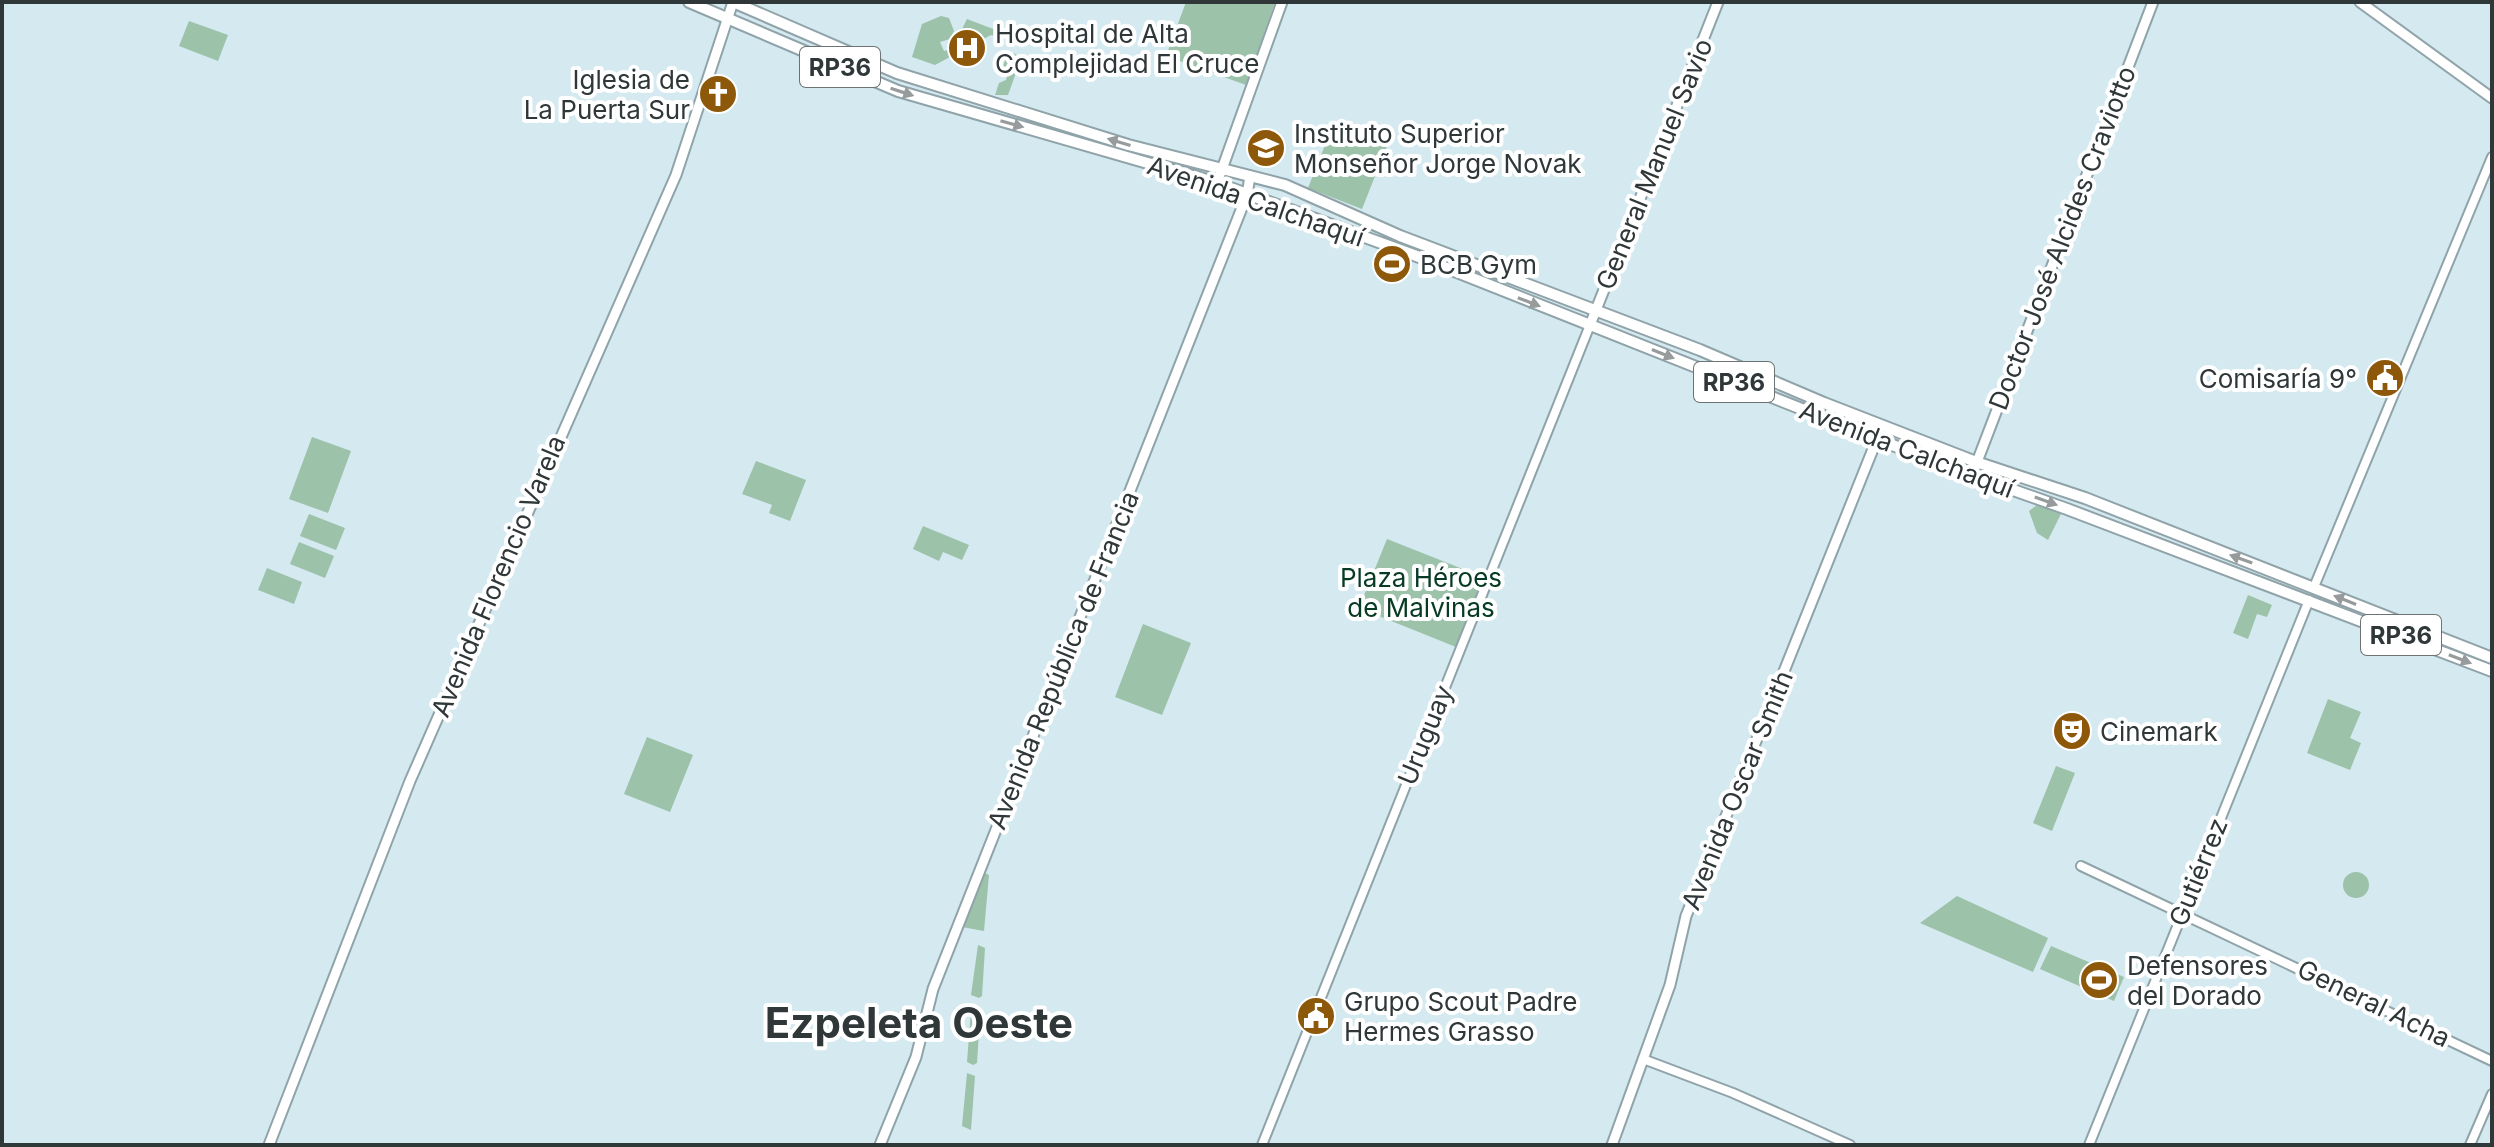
<svg xmlns="http://www.w3.org/2000/svg" width="2494" height="1147" viewBox="0 0 2494 1147" font-family="Inter,sans-serif">
	<style>
		.green { fill: #9cc2aa }
		.lines { fill: none; stroke-linecap: round; stroke-linejoin: round }
		.tertiary-casing { stroke: #8fa3a9; stroke-width: 12 }
		.secondary-casing { stroke: #8fa3a9; stroke-width: 13 }
		.primary-casing { stroke: #8fa3a9; stroke-width: 14 }
		.tertiary { stroke: #fff; stroke-width: 8 }
		.secondary { stroke: #fff; stroke-width: 9 }
		.primary { stroke: #fff; stroke-width: 10 }
		.oneway { fill: #979b9c }
		.labels { text-anchor: middle; dominant-baseline: central; stroke-width: 8; stroke-linejoin: round; paint-order: stroke }
		.shield { fill: #fff; stroke: #6d7374; stroke-width: 2 }
		.shield-label { font-size: 24px; font-weight: bold; fill: #2f3739 }
		.poi-label { font-size: 26px; fill: #2f3739; stroke: #fff; text-anchor: start }
		.street-label { font-size: 26px; fill: #2f3739; stroke: #fff }
		.park-label { font-size: 26px; fill: #073b23; stroke: #fff }
		.town-label { font-size: 42px; font-weight: bold; fill: #2f3739; stroke: #fff }
	</style>
	<rect width="100%" height="100%" fill="#d4e9f0"/>
	<path class="green" d="M1186,2H1275L1246,85L1166,56Z
		M941,16L949,18L954,31L950,39L940,42L944,51L952,49L967,19L1001,32L999,37L991,35L935,65L912,57L922,24Z
		M189,21L228,35L218,61L179,46Z
		M1014,53L1021,59L1008,95H995L999,83L1006,80L1008,73L1003,66L1007,55L1013,57Z
		M1333,125L1387,146L1362,209L1308,188Z
		M312,437L351,451L328,513L289,499Z
		M756,461L806,480L790,521L769,513L772,505L742,494Z
		M2037,505L2061,514L2048,540L2037,533L2029,511Z
		M309,514L345,528L336,550L300,536Z
		M923,526L969,545L962,560L943,552L939,561L913,549Z
		M1387,539L1483,577L1456,647L1359,608Z
		M299,542L334,556L325,578L290,564Z
		M267,568L302,582L294,604L258,590Z
		M2248,595L2272,605L2267,617L2257,614L2248,639L2233,633Z
		M1143,624L1191,643L1162,715L1115,697Z
		M2328,699L2361,712L2350,738L2361,743L2350,770L2307,753Z
		M647,737L693,755L670,812L624,794Z
		M2056,766L2075,773L2052,831L2033,823Z
		M983,872L989,875L984,931L962,927Z
		M2343 885a13 13 0 1 1 26 0a13 13 0 1 1-26 0Z
		M1957,896L2048,938L2033,972L1920,923Z
		M978,945L985,948L982,996L979,998L971,995Z
		M2051,946L2124,977L2114,1001L2040,969Z
		M971,1010L980,1015L977,1063L973,1065L967,1062Z
		M967,1073L975,1076L971,1130L962,1126Z"/>
	<g class="lines">
		<defs>
			<path id="tertiary" d="M2314,587L2492,157
				M2081,866L2492,1061
				M1643,1059L1733,1093L1850,1145
				M1262,1145L1590,325
				M2089,1145L2309,600
				M2470,1145L2492,1094"/>
			<path id="secondary" d="M2360,2L2492,98
				M1217,183L1282,2
				M1590,325L1718,2
				M1972,475L2153,2
				M269,1145L410,781L676,175L733,2
				M880,1145L916,1057L933,989L1247,195L1250,176
				M1612,1145L1670,985L1686,916L1877,439"/>
			<path id="primary" d="M689,2L898,91L1217,183L1414,255L1948,467L2067,509L2492,671
				M733,2L897,73L1128,145L1285,185L1400,236L1700,350L1824,403L1976,462L2085,498L2492,658"/>
		</defs>
		<use href="#tertiary" class="tertiary-casing"/>
		<use href="#secondary" class="secondary-casing"/>
		<use href="#primary" class="primary-casing"/>
		<use href="#tertiary" class="tertiary"/>
		<use href="#secondary" class="secondary"/>
		<use href="#primary" class="primary"/>
	</g>
	<defs><path id="oneway-solid" d="M-6-.8H1V-3.2L6.5 0L1 3.2V.8H-6Z" transform="scale(2)"/></defs>
	<g class="oneway">
		<use href="#oneway-solid" transform="translate(902 92) rotate(18)"/>
		<use href="#oneway-solid" transform="translate(1012 124) rotate(16)"/>
		<use href="#oneway-solid" transform="translate(1119 142) rotate(-163)"/>
		<use href="#oneway-solid" transform="translate(1529 302) rotate(21)"/>
		<use href="#oneway-solid" transform="translate(1663 354) rotate(22)"/>
		<use href="#oneway-solid" transform="translate(2046 501) rotate(20)"/>
		<use href="#oneway-solid" transform="translate(2241 559) rotate(-160)"/>
		<use href="#oneway-solid" transform="translate(2345 600) rotate(-158)"/>
		<use href="#oneway-solid" transform="translate(2460 659) rotate(21)"/>
	</g>
	<defs>
		<symbol id="hospital-disc" viewBox="-11 -11 22 22"><circle r="9.5" fill="#8d5809" stroke="#fff"/><path d="M-5-5h3v3.5h4V-5h3V5h-3V1.5h-4V5h-3Z" fill="#fff"/></symbol>
		<symbol id="church-disc" viewBox="-11 -11 22 22"><circle r="9.5" fill="#8d5809" stroke="#fff"/><path d="M-1.2-6h2.4v3.5h3.3v2.4h-3.3V6h-2.4V-.1h-3.3v-2.4h3.3Z" fill="#fff"/></symbol>
		<symbol id="university-disc" viewBox="-11 -11 22 22"><circle r="9.5" fill="#8d5809" stroke="#fff"/><path d="M0-5L7-2L0 1L-7-2ZM-4 1L0 2.5L4 1V4Q0 6-4 4Z" fill="#fff"/></symbol>
		<symbol id="stadium-disc" viewBox="-11 -11 22 22"><circle r="9.5" fill="#8d5809" stroke="#fff"/><path d="M0-5a6.5 5 0 1 0 0 10a6.5 5 0 1 0 0-10ZM-3.5-1.8h7v3.6h-7Z" fill="#fff"/></symbol>
		<symbol id="civic-disc" viewBox="-11 -11 22 22"><circle r="9.5" fill="#8d5809" stroke="#fff"/><path d="M-.6-6.5H3V-4.5H.6V-3L4-1V1h2V6H-6V1h2V-1L-.6-3ZM-1.2 2.5V6h2.4V2.5Z" fill="#fff"/></symbol>
		<symbol id="theatre-disc" viewBox="-11 -11 22 22"><circle r="9.5" fill="#8d5809" stroke="#fff"/><path d="M-5-5.5Q0-4 5-5.5V0Q5 5 0 6Q-5 5-5 0ZM-3.3-2.5H-1v1.5H-3.3ZM1-2.5H3.3v1.5H1ZM-2.8 1Q0 5.5 2.8 1Z" fill="#fff"/></symbol>
	</defs>
	<g fill-rule="evenodd">
		<use href="#hospital-disc" x="945" y="26" width="44" height="44"/>
		<use href="#church-disc" x="696" y="72" width="44" height="44"/>
		<use href="#university-disc" x="1244" y="126" width="44" height="44"/>
		<use href="#stadium-disc" x="1370" y="242" width="44" height="44"/>
		<use href="#civic-disc" x="2363" y="356" width="44" height="44"/>
		<use href="#theatre-disc" x="2050" y="709" width="44" height="44"/>
		<use href="#stadium-disc" x="2077" y="958" width="44" height="44"/>
		<use href="#civic-disc" x="1294" y="994" width="44" height="44"/>
	</g>
	<g class="labels">
		<g class="shield">
			<rect x="800" y="47" width="80" height="40" rx="6"/>
			<rect x="1694" y="362" width="80" height="40" rx="6"/>
			<rect x="2361" y="615" width="80" height="40" rx="6"/>
		</g>
		<g class="shield-label">
			<text x="840" y="67">RP36</text>
			<text x="1734" y="382">RP36</text>
			<text x="2401" y="635">RP36</text>
		</g>
		<g class="poi-label">
			<text x="995" y="33">Hospital de Alta<tspan x="995" dy="30">Complejidad El Cruce</tspan></text>
			<text x="690" y="79" text-anchor="end">Iglesia de<tspan x="690" dy="30">La Puerta Sur</tspan></text>
			<text x="1294" y="133">Instituto Superior<tspan x="1294" dy="30">Monseñor Jorge Novak</tspan></text>
			<text x="1420" y="264">BCB Gym</text>
			<text x="2357" y="378" text-anchor="end">Comisaría 9°</text>
			<text x="2100" y="731">Cinemark</text>
			<text x="2127" y="965">Defensores<tspan x="2127" dy="30">del Dorado</tspan></text>
			<text x="1344" y="1001">Grupo Scout Padre<tspan x="1344" dy="30">Hermes Grasso</tspan></text>
		</g>
		<g class="street-label">
			<text transform="translate(1654 164) rotate(-68)">General Manuel Savio</text>
			<text transform="translate(1256 201) rotate(19)">Avenida Calchaquí</text>
			<text transform="translate(2062 238) rotate(-69)">Doctor José Alcides Craviotto</text>
			<text transform="translate(1907 449) rotate(21)">Avenida Calchaquí</text>
			<text transform="translate(498 576) rotate(-67)">Avenida Florencio Varela</text>
			<text transform="translate(1063 660) rotate(-68)">Avenida República de Francia</text>
			<text transform="translate(1425 735) rotate(-68)">Uruguay</text>
			<text transform="translate(1737 790) rotate(-68)">Avenida Oscar Smith</text>
			<text transform="translate(2198 872) rotate(-68)">Gutiérrez</text>
			<text transform="translate(2374 1003) rotate(26)">General Acha</text>
		</g>
		<g class="park-label">
			<text x="1421" y="577">Plaza Héroes<tspan x="1421" dy="30">de Malvinas</tspan></text>
		</g>
		<g class="town-label">
			<text x="919" y="1022">Ezpeleta Oeste</text>
		</g>
	</g>
	<rect width="2494" height="1147" fill="none" stroke="#2f3739" stroke-width="8"/>
</svg>
